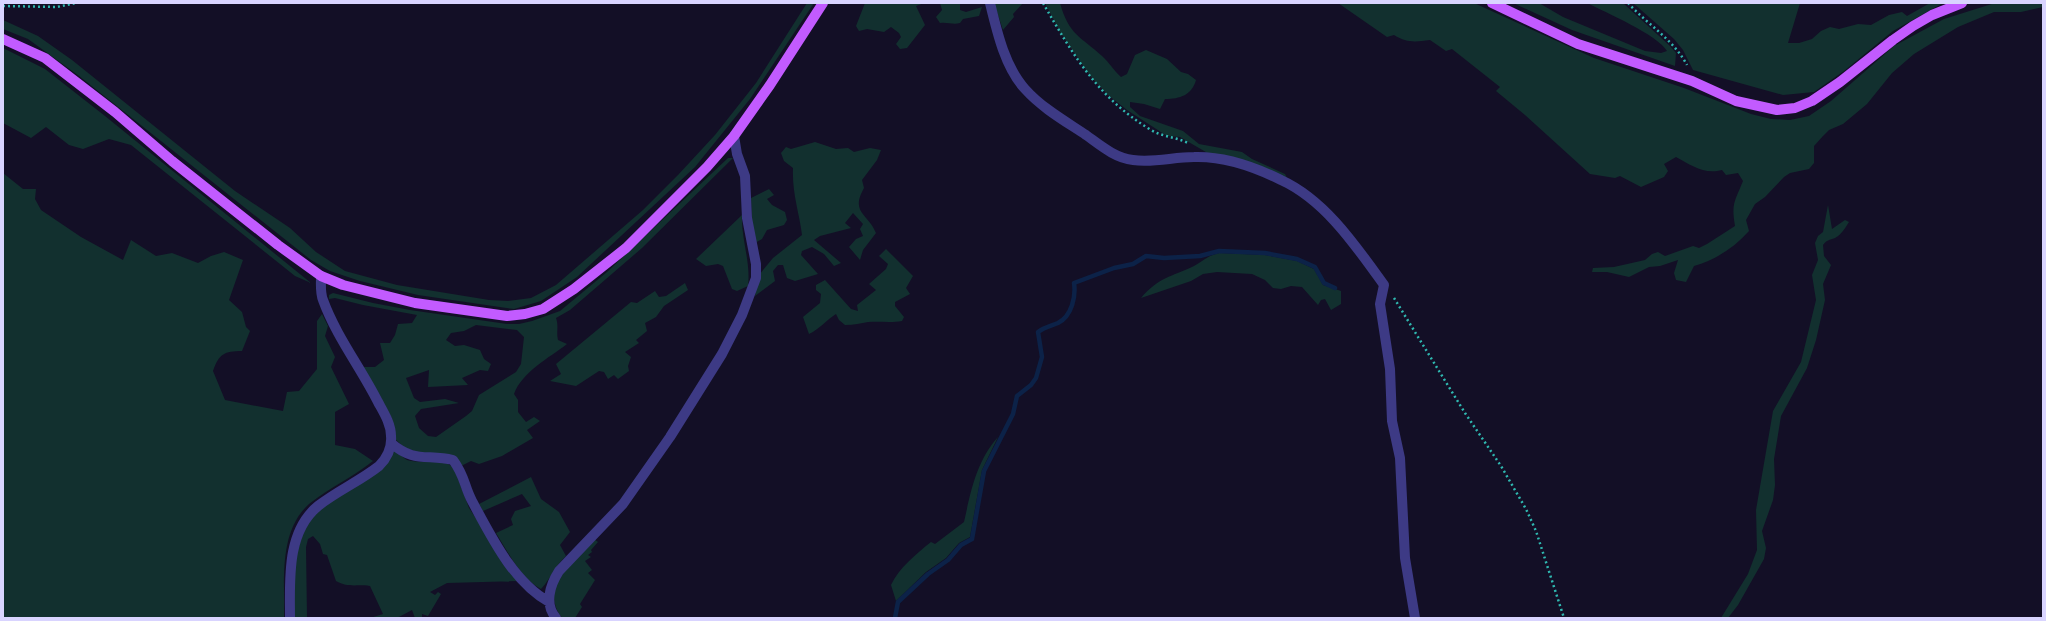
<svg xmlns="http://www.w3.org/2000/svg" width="2046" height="621" viewBox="0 0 2046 621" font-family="Cabin,sans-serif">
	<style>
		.green { fill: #12302f; fill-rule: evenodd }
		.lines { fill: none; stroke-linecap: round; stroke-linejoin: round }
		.stream { stroke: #0c2248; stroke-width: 4.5 }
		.path { stroke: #2fb8b0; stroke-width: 2.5; stroke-dasharray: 2 3; stroke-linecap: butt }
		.minor { stroke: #3d3a85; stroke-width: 10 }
		.major { stroke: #c25bff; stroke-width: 10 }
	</style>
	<rect width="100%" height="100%" fill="#130f26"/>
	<path class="green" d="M807,3H814L750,99L695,167L577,277L541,301L514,309L418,295L360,281L330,271L311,260L79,76L28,39L3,29V20L38,36L72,60L235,191L290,228L316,252L345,271L397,285L489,300L508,301L531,298L556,285L643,210L678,175L715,135L756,83Z
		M865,3H924L916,6L925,25L907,48L900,49L896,44L901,37L899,33L891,27L884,32L867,29L859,31L856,26Z
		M940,3H960V10L966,12L982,7L979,16L963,19L960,23C953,25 948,22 940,23L936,17L942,10Z
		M994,3H1023L1013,14L1014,17L1003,30Z
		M1045,3H1060C1069,35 1080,36 1102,56C1109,62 1114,71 1121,77L1127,74L1135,55L1146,50L1167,59L1181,72L1188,74L1196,80C1192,95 1180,99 1165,99L1160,109L1144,104L1130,102V107L1140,116L1183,131L1199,144L1242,152L1252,159L1285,174L1287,178L1211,155L1180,137L1167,136L1127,110L1108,95L1091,77L1060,32Z
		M1338,3H1474L1594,58L1684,88L1751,114L1771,119L1790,120L1809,116L1831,101L1894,46L1944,19L1995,3H2043V7L2021,12H1994L1958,27L1914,54L1892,73L1867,104L1843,124L1829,130L1823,136L1814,146V163L1809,169L1790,173L1784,177L1765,197L1755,204L1746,220L1749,231C1734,248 1715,260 1694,266L1686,282L1676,280L1674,273L1678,260L1660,266L1649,267L1629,277L1607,272H1592L1593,268L1614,267L1645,260L1652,254L1658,252L1665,256L1693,246L1699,248L1707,244L1735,226C1731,203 1735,201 1743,181L1738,173L1726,175L1722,170C1704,175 1691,165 1676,157L1664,164L1668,171L1664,177L1641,187L1620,176L1615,178L1590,174L1525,115L1496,91L1500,87L1452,49L1446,51L1430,40C1415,42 1407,43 1394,35L1387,37Z
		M1513,3H1539L1563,17L1645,51L1661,53L1667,51C1658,35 1605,12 1587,3H1623L1670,46L1676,53L1675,66L1572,30Z
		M1633,3H1800L1788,43H1799L1812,39L1821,31L1830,27L1839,29L1858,24L1871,25L1889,15L1902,12L1907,16L1930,3H1943L1893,31L1844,71L1814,92L1783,95L1693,70L1683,50L1674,39Z
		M3,48L45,69L105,116L311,283L295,276L131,145L109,139L83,149L69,145L46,127L31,138L3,123Z
		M815,142L836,149L848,148L854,152L870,148L881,150L877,160L862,180L864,188C850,213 868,213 876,233L863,250L860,260L849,247L856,239L863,236L860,229L863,224L853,213L845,223L851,228L820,236L814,240L841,263L834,266L824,254L812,247L802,251L801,255L818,274L795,281L787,278L783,265H778L773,271L775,281L755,296L759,275L773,258L802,235C799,211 792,194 793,168L784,161L781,153L786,147L791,149Z
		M728,158H733L642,248L570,310L556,318C559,326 556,332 558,340L567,344C549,358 522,372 514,394L518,400V412L526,422L534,417L540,421L527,430L533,438L502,456L479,464L471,461L461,466L405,448L396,440L392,419L363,367H375L384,360L380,343H390L395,335L398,324L412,323L417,315L363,305L335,298L329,299V295L333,293L373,303L410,310L507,324H519L532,321L560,311L607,272ZM476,325L517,330L524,337L521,364L516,372L479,395L472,411L466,416L436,437L428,436L419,428L415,416L421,409L459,403L445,399L420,402L414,398L406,378L429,370L428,387L468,385L462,378L480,370L488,371L491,364L484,359L480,350L464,345L455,346L446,340L451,333L464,331Z
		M3,173L23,189H36L35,199L41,210L81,237L123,260L131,240L156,256L172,253L198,263L211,256L224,252L243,260L229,300L242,312L246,327L250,331L242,351C224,351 219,354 213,371L225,400L283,411L287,392L299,391L317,369V321L322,314L328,326L325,336L335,357L331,367L349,404L335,412V445L355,449L373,461C353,477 329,488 309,504C278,532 285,581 284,618H3Z
		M769,189L774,195L767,199L772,205L785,212L787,220L784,225L767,230L762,239L755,243L752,224L751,198Z
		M1828,205L1832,229L1845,220L1849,222C1845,228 1842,234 1835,238C1829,240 1827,240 1823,245L1824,256L1831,265L1823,284L1825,300L1816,340L1807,368L1781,416L1774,459L1775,485L1773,500L1762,531L1766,548L1764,559L1738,605L1728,618H1721L1748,574L1757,550L1756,510L1773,411L1801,362L1816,300L1812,275L1818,260L1815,243L1818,236L1823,232Z
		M742,215C741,239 751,262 748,286L737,291L732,289L723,266L718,264L706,266L696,259Z
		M886,249L913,276L906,288L910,294L895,302V306L904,317L902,321C890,323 880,321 868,322C861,323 854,325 845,325L839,320L836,314C826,320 820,329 809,334L803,317L820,303L821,294L816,290V285L825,280L851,309L858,311L857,305L876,290L869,284L886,269L888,264L879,256Z
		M1219,253L1265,255L1297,261L1314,269L1323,285L1341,291V304L1331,310L1325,299L1321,300L1318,305L1302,287L1291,286L1281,289L1273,288L1265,280L1252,274L1217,272L1203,274L1191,281L1141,298C1159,277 1171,277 1194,266C1205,260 1205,257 1219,253Z
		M685,283L688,290L664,306L656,317L645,323L647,331L636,340L639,343L625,352L631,357L628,366L629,371L618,379L614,375L608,379L604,372L599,371L576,386L550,381L561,374L556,364L631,302L637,303L655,291L659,297L666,296Z
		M998,437L982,470L970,537L959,543L946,558L926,572L896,601L891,585C899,568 916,554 931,542L935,544L964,522C971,491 976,462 998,437Z
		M394,451C399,452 402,457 407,460C422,465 440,456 454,468L469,508L518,581L447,583L430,592L435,595L438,592L441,594L428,616L422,614V618H415L412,610L397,618H370L383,614L370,586C356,584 348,588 336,581L327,555L323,554L320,544L313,536L308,539L306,547L307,618H294C294,588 292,555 306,527C317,505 372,468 394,451Z
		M531,477L541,499L559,512L570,532L560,545L566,556C554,567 551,578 541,589C521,579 508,552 496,533L513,525L511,519L515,511L531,506L522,494L483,511L479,504Z
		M594,539L598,542L591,550L592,552L588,555L591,557L585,561L592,570L588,573L595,580L580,604L582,607L575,618H562C538,586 574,561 594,539Z"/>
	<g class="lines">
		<path class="stream" d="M895,618L898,602L928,574L948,560L961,545L972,539L984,471L1013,414L1017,396L1031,385L1036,378L1042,357L1038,332C1045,327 1051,326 1058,323C1072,316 1076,296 1074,283L1114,268L1133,264L1146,256L1164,258L1200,256L1219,251L1265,253L1297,259L1315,267L1324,283L1335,288"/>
		<path class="path" d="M1043,3C1073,55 1098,98 1151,130C1163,137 1176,137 1188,143
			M1628,3C1648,25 1673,39 1687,65
			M3,6L57,7L76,3
			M1394,298L1465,413L1501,466L1526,509L1536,531L1564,618"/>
		<path class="minor" d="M990,3C997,32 1005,67 1025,89C1042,108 1065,121 1086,135C1100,145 1115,158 1133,160C1154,163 1173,157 1194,157C1223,156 1255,167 1281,180C1325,200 1356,246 1384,285L1380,304L1390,369L1392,421L1400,458L1405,558L1415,618
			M391,443C414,463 427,454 453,460C465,476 464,486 472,501C491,536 513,582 549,602
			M290,618C290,581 286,532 318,506C337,491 360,481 379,466C387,458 392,448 391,436C391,424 384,413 378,402C361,368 336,336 323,300C320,293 321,284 321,276
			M556,618C544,604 550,585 559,571L623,504L670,437L722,354L742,315L756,278V264L747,218L745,176L737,154L734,136"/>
		<path class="major" d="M1492,3L1578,44L1692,81L1736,101L1777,110L1795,108L1812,101L1840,82L1893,40L1913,26L1932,15L1962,3
			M3,39L45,58L115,112L172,161L278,245L321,276L343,285L415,303L507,316L525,314L543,309L574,289L626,248L707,167L734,136L770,85L823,3"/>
	</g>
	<rect width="2046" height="621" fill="none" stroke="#d9d4ff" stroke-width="8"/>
</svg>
